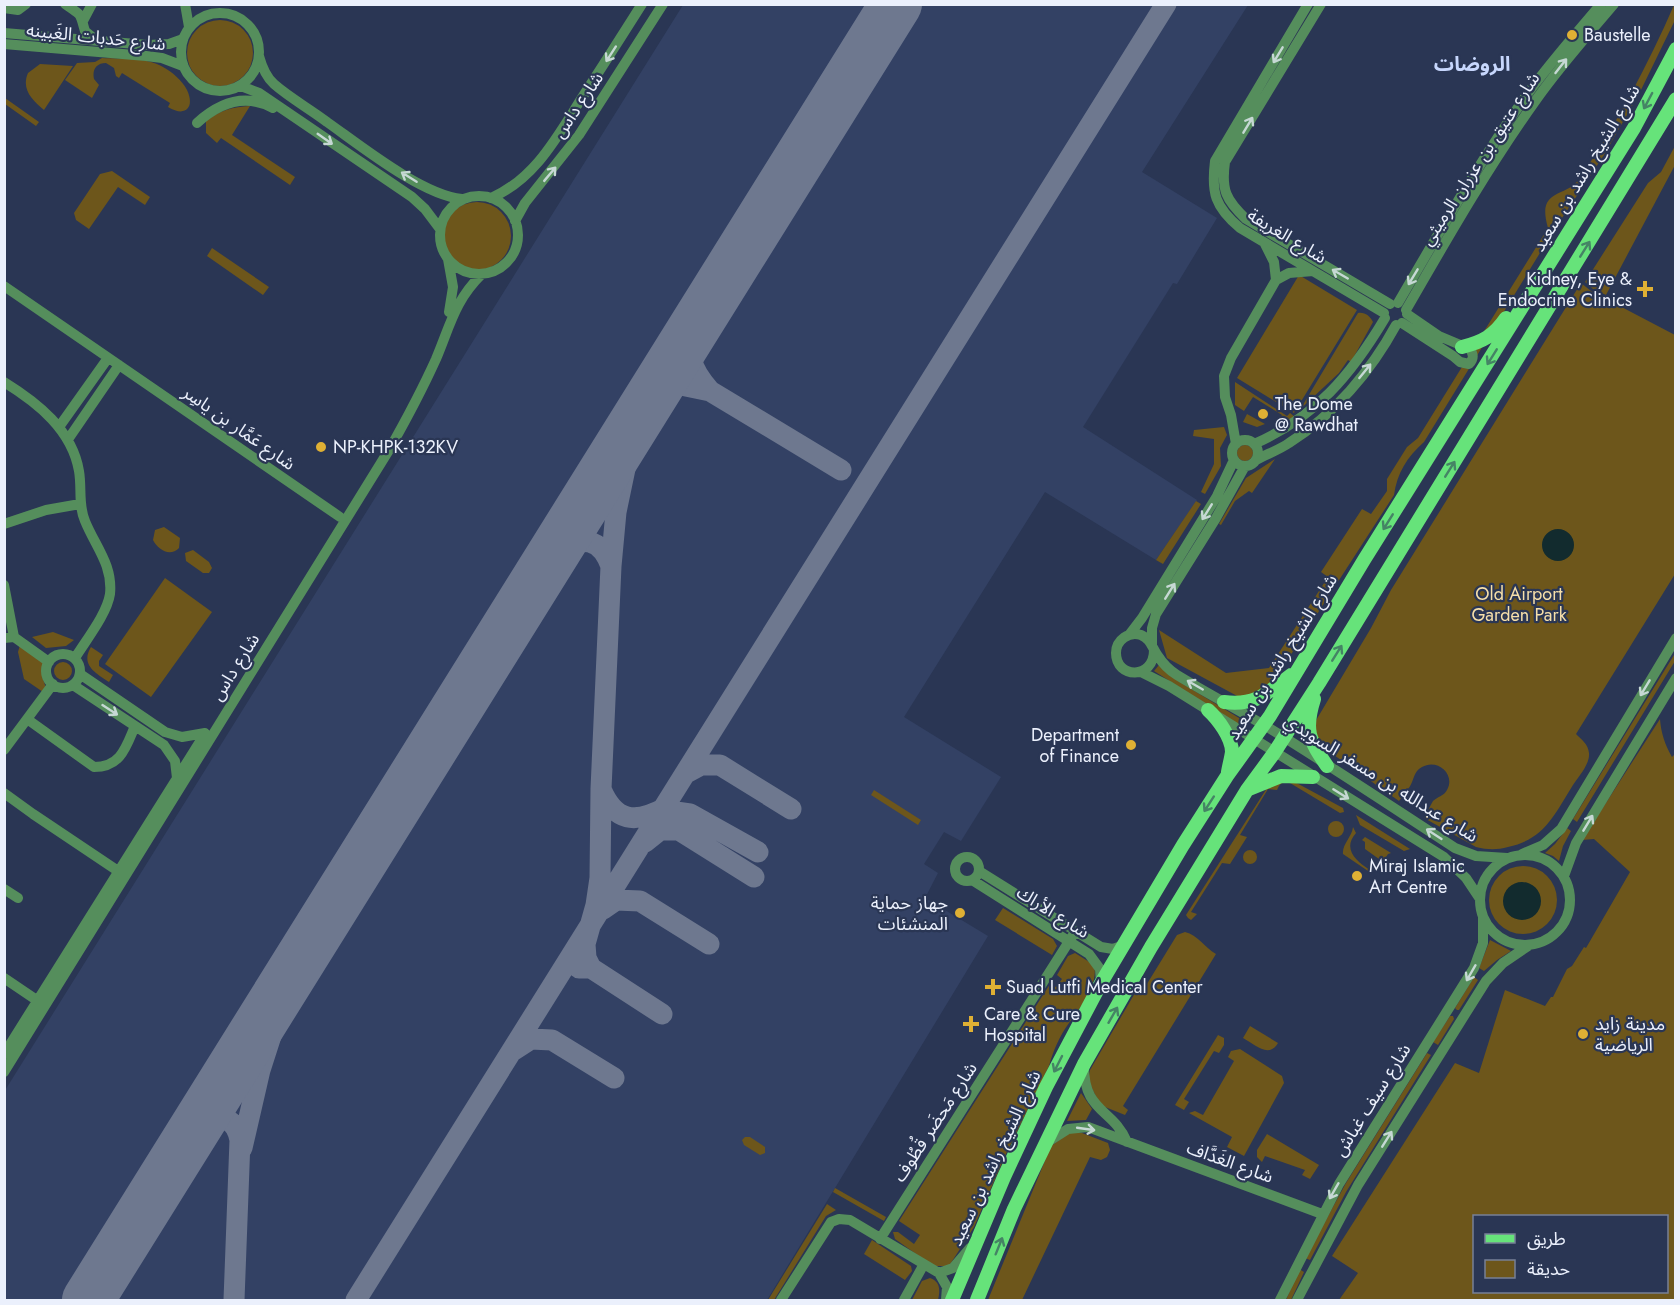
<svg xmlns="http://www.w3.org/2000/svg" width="1680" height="1305" viewBox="0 0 1680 1305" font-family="Jost,'Noto Sans Arabic',sans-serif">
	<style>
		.built { fill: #334164 }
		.green { fill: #6d561b; fill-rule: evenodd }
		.water { fill: #122b2e }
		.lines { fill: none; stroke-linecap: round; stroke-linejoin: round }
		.taxiway { stroke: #6e788f; stroke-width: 21 }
		.runway { stroke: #6e788f; stroke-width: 52 }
		.minor { stroke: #558e5c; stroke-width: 10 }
		.major { stroke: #66e37a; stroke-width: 14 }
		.oneway { stroke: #c6d8d4 }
		.oneway2 { stroke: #458465 }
		.poi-dot { fill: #dfb034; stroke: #2a3654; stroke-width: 2 }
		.labels { text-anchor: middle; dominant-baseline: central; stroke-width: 4.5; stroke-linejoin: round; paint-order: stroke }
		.poi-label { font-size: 18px; fill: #ebf0fc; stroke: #2a3654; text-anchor: start }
		.street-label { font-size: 18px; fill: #ebf0fc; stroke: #2a3654 }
		.park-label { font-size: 18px; fill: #f6dfa9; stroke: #2a3654 }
		.neighbourhood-label { font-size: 20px; font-weight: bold; fill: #c7d7fd; stroke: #2a3654 }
	</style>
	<rect width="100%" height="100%" fill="#2a3654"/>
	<path class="built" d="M683,5H1248L1142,172L1217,218L1177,284L1173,283L1083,427L1197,500L1156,560L1045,492L904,717L1001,777L961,841L944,832L924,864L938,873L925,898L988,936L767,1300H5L4,1092Z"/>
	<path class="green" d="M1674,5L1675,20L1640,92L1604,155L1554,230L1424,442C1407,457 1397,473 1394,495L1270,687L1262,694L1239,697L1167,658L1159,630L1226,673L1269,668L1328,577L1321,572L1362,509L1371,514L1387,491V479L1407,447L1418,438L1548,228C1536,187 1566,199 1580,178C1617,123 1648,65 1674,5Z
		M187 53a33 33 0 1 1 66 0a33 33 0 1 1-66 0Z
		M102,58C121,59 146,57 163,67C172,72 182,80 187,90C195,107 186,118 168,107L170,103L122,73L119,78L116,76L114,68L106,63C96,63 92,70 94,79L99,85L92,98L65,80L77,63L95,62Z
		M40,64L73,66L44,110C32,100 21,89 28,73Z
		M5,98L39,122L36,126L5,104Z
		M250,106L232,135L295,177L290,185L221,138L217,143L206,133V121C220,110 233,107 250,106Z
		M1675,146V165L1606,295L1593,289L1585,282L1648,183L1661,172Z
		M112,171L150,197L145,205L118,187L89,229L76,220L74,213L100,174Z
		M443 236a34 34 0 1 1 68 0a34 34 0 1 1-68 0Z
		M212,248L269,287L263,295L207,256Z
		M1299,275L1357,310L1294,413L1237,378Z
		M1581,283L1591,291L1675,335V574L1576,734C1582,740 1588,744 1589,753C1590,764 1579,776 1573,785C1554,815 1545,839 1508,847C1497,850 1488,850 1476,847L1424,818C1427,813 1430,806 1433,801C1437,797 1444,796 1447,790C1456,774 1437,758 1422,767C1415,771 1415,775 1412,782C1410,788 1403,795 1399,801L1324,748L1316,736L1315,722L1371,628L1391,590Z
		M1358,313C1365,312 1370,316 1373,322L1351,362L1348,360L1339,373L1294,415L1301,408Z
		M1235,382L1287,416L1290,413L1295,417L1280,425L1277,424L1282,415L1253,397L1244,411L1235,405Z
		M1247,414L1265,424L1257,427L1243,422Z
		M1224,427L1227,435L1220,448L1221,466L1205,494L1201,492L1214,464V439L1193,436L1194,430Z
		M1237 453a8 8 0 1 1 16 0a8 8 0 1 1-16 0Z
		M1275,459L1252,493L1249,491L1235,501L1221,525L1219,524L1246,478Z
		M1196,501L1201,504L1163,564L1156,560Z
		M164,527L180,538L179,548C170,557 158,550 153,540L155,530Z
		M193,550L209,562L212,568L209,573H203L186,561L185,553Z
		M165,578L212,612L151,697L105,664Z
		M53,632L74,640L66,646L46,648L32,637Z
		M20,645L44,663L42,676L46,688L43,692L24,679L18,652Z
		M91,647L103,655L99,661V666L113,675L109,682C96,673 80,665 91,647Z
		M1674,655L1675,656V661L1577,822L1573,819Z
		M54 671a9 9 0 1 1 18 0a9 9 0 1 1-18 0Z
		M1159,665L1178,681L1244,721L1240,726L1154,671Z
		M1660,719C1661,733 1665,745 1672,757L1676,753L1675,1300H1339L1358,1273L1332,1256L1455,1063L1479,1073L1505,990L1545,1006L1551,997H1553L1567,969L1572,966L1584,947L1586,948L1630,872L1594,839L1582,840ZM1474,1216H1666V1292H1474Z
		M1291,780L1343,808L1344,812L1340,813L1290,783C1282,782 1280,783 1277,790L1268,789L1240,835L1247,837L1230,864L1222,863L1191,912L1197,914L1191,920L1188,918L1186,915L1267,788L1270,785Z
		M874,790L921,820L918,825L871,795Z
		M1356,815L1410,849L1404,851L1360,825Z
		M1328 829a8 8 0 1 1 16 0a8 8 0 1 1-16 0Z
		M1353,827L1356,833C1342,849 1356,861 1370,870L1380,867L1376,871H1368L1343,854C1342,844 1352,837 1353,827Z
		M1567,828L1571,831L1563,846L1559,861L1553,856L1545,853L1555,844Z
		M1365,837L1391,853L1388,854L1380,866L1379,859L1365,849V842L1362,840Z
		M1243 857a7 7 0 1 1 14 0a7 7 0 1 1-14 0Z
		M1489 900a34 34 0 1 1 68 0a34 34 0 1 1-68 0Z
		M1003,908L1053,939L1057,946L1052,955L995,920Z
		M1185,932C1198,935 1204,947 1216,954L1123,1106L1128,1110L1125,1115L1100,1105L1088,1080L1090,1070L1135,993L1142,992L1177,935Z
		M1490,940L1511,951L1497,960L1484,971L1479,968Z
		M1075,953L1094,965C1099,985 1080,1008 1069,1023C1060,1035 1053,1051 1049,1066L1005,1156L974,1227L949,1266H933L895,1239L893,1232H898L914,1244L920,1235L899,1221L1050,984L1056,987L1062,979L1057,975L1068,956Z
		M1474,977L1478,980L1459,1010H1457L1455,1008Z
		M1450,1016H1453L1454,1019L1438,1045L1433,1042Z
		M1250,1026L1278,1043C1269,1059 1254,1044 1243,1038Z
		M1218,1035L1224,1038V1045L1219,1053L1214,1051L1184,1099L1189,1102L1184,1110L1175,1105Z
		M1240,1049L1282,1076L1284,1083L1244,1156L1227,1147L1232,1137L1189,1113L1195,1111L1203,1115L1234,1061L1228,1057L1231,1051Z
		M1427,1053L1431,1055L1346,1192L1310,1260L1305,1258L1346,1183Z
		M1081,1093L1092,1109L1086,1120L1067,1121Z
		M1069,1133H1082L1108,1143L1110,1150L1107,1157L1101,1160L1090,1157L1022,1300H988L1051,1146Z
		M1267,1134L1319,1165L1310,1179L1302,1175L1305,1170L1265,1156L1262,1162L1257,1157V1150Z
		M745,1137H750L765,1147V1153L760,1155L744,1145L742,1140Z
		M835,1188L886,1217L884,1221L833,1192Z
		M827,1204L836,1210L826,1216L774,1300H768Z
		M872,1240L911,1266L912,1271L905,1280L864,1254Z
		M1299,1269L1304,1272L1291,1300H1286Z
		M930,1278C941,1282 940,1291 938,1300H912L922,1281Z"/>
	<path class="water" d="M1542 545a16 16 0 1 1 32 0a16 16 0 1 1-32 0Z
		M1503 901a19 19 0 1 1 38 0a19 19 0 1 1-38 0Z"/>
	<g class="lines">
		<path class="taxiway" d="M697,323C686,354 689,367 710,391
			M557,549C583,537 600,537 611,566
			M688,772L701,765H720L791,809
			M601,789C615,822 635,824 665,808
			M657,820L664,815L676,812L690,814L758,852
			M645,842L660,830H679L754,877
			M603,909L616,900L640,901L709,944
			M579,968H591L662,1014
			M591,968L586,958L585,944L596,905L600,878L601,789L611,566L616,512L626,464L647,405L663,390L672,386L681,385L710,391L841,470
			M514,1050L531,1039L552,1040L614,1078
			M190,1138L209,1122L226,1119C235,1124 238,1130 240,1140L234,1300
			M242,1148L260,1070L278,1014L311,943
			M356,1300C628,870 896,437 1166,4"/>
		<path class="runway" d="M88,1300L896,4"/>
		<path class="minor" d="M65,4C83,17 79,11 85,31L96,40
			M185,4L189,27
			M1308,4L1215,161C1211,193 1215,207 1240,228L1384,313
			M1321,4L1225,162C1221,190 1226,200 1246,219L1390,304
			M4,8L18,10L26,4
			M181 52a39 39 0 1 1 78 0a39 39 0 1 1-78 0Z
			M83,21L92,4
			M4,33L148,45L169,44L183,39
			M4,44L146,56L162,58L183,66
			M259,56C262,67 266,77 274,84C290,98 310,109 327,122C361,146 422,195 462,199
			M241,86L259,93L412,197L425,209L440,229
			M197,123C219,103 245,93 273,108
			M440 235a39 39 0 1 1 78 0a39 39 0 1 1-78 0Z
			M491,198C537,178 559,133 585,93C604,64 623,34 642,4
			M515,221L525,203L579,135L663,4
			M1265,244L1274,262L1276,280
			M448,259L453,287L449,312
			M4,286L340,517
			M1398,303C1439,233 1479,162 1526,96C1549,64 1575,35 1601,4
			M1406,310C1447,239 1488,167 1536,100C1560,66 1587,36 1614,4
			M1402,323L1453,356L1460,362L1469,364C1474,359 1474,355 1470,349L1439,336L1407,314
			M4,382C38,403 72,430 79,471C82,488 78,505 85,521C95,546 113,565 110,594C107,614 86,640 75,658
			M59,427L108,358
			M69,438L119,365
			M1232 453a13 13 0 1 1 26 0a13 13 0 1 1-26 0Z
			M1236,444L1231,415L1225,397L1224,376L1231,358L1276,280L1289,273L1313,271
			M1254,444C1316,417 1351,375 1385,318
			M1256,460C1267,454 1279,450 1289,443C1334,415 1371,371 1396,325
			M4,524L46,510L80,504
			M4,585L14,637
			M1129,635L1142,618L1217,496L1234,460
			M4,638L14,637L49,662
			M1152,645V628L1156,614L1216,518L1245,466
			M1154,650C1154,680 1116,679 1116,653C1116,640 1129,631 1141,635C1151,639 1152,648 1158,656C1163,664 1169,670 1177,675C1205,692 1235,708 1264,725C1328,764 1392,807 1455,848L1476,856L1507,858
			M46 671a17 17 0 1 1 34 0a17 17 0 1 1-34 0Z
			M1141,672L1169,686L1444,857L1466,878L1480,899
			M80,674L165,732L182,737L205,733
			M73,685L164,745L175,761L177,778
			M27,719L94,767C121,767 126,747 135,726
			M4,750L53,684
			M4,793L33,814L118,871
			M1522,854L1543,845L1561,829L1676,638
			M1480 900a45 45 0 1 1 90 0a45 45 0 1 1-90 0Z
			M955 869a12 12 0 1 1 24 0a12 12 0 1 1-24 0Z
			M979,871L1101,947L1113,949L1124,945
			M1564,876L1576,843L1676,678
			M972,880L1089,954L1100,969L1101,983
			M4,889L18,898
			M4,978L38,1001
			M4,1054L201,740
			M1084,1064C1083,1113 1113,1108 1127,1142
			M4,1072L389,450C406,420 422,390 436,359C450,326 455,300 482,274
			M1046,1143L1068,1129L1088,1127L1322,1214
			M880,1239L1075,932
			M939,1273L953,1268L970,1248
			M781,1300L831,1222L839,1219L850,1220L939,1273L947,1287L946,1300
			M904,1300L924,1264
			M1280,1300L1339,1184L1474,968L1483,943V917
			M1297,1300L1358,1185L1486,981L1503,963L1528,946"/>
		<path class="major" d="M1462,347C1482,342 1494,336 1506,318
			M1314,699C1304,730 1309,740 1327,766
			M1224,702C1257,706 1267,693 1291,675
			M1208,710C1218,719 1232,738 1232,752C1231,759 1229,766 1228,772
			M1249,789L1281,776L1313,777
			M952,1300L1004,1177L1046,1087L1101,983L1183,845L1227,776L1270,716L1364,560L1634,128L1676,49
			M977,1300L1014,1209L1084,1064L1151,947L1247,790L1274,753L1319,683L1676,99"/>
	</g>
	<defs><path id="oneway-shaft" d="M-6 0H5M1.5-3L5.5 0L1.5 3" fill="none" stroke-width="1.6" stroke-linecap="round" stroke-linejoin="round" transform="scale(1.5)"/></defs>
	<g class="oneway">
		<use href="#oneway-shaft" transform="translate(611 54) rotate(123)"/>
		<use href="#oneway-shaft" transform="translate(1278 55) rotate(121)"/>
		<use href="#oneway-shaft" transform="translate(1561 66) rotate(-52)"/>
		<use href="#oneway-shaft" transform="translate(1248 125) rotate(-59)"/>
		<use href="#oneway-shaft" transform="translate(325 139) rotate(35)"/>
		<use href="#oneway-shaft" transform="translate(550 174) rotate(-50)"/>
		<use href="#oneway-shaft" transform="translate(409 177) rotate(-148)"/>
		<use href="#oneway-shaft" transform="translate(1340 274) rotate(-150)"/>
		<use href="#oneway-shaft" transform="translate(1413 277) rotate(121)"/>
		<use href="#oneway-shaft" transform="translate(1365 371) rotate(-51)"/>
		<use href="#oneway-shaft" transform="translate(1207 512) rotate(122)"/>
		<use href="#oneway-shaft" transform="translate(1170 591) rotate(-58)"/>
		<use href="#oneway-shaft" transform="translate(1195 685) rotate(-150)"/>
		<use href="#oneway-shaft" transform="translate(1645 688) rotate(121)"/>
		<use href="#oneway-shaft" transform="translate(110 710) rotate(33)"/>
		<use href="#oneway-shaft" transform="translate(1341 794) rotate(32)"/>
		<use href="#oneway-shaft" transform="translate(1588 823) rotate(-59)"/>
		<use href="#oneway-shaft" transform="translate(1434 834) rotate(-147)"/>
		<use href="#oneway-shaft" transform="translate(1471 973) rotate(120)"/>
		<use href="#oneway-shaft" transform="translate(1086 1129) rotate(8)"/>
		<use href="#oneway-shaft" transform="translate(1387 1139) rotate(-58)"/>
		<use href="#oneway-shaft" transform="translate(1334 1191) rotate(120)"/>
	</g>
	<g class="oneway2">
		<use href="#oneway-shaft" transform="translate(1648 101) rotate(118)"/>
		<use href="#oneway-shaft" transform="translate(1585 249) rotate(-58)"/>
		<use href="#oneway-shaft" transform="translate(1492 357) rotate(122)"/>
		<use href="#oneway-shaft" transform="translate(1450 469) rotate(-58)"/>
		<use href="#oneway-shaft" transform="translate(1388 522) rotate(122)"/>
		<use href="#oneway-shaft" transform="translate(1337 653) rotate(-58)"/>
		<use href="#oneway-shaft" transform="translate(1209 804) rotate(123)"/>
		<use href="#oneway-shaft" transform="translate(1113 1015) rotate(-60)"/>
		<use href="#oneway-shaft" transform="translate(1058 1064) rotate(117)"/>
		<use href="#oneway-shaft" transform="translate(999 1246) rotate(-68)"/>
	</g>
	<g class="poi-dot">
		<circle cx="1572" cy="35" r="6"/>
		<path d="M1642 280h6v6h6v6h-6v6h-6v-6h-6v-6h6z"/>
		<circle cx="1263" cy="414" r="6"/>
		<circle cx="321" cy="447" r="6"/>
		<circle cx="1131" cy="745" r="6"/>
		<circle cx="1357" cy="876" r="6"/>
		<circle cx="960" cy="913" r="6"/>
		<path d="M990 978h6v6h6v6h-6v6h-6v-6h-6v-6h6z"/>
		<path d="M968 1015h6v6h6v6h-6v6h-6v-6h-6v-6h6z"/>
		<circle cx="1583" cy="1034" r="6"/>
	</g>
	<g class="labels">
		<g class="poi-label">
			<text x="1584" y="35">Baustelle</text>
			<text x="1632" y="279" text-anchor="end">Kidney, Eye &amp;<tspan x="1632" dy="21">Endocrine Clinics</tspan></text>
			<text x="1275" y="404">The Dome<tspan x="1275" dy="21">@ Rawdhat</tspan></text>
			<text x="333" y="447">NP-KHPK-132KV</text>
			<text x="1119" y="735" text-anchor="end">Department<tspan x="1119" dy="21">of Finance</tspan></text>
			<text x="1369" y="866">Miraj Islamic<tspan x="1369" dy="21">Art Centre</tspan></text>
			<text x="948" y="903" text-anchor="end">جهاز حماية<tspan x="948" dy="21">المنشئات</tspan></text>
			<text x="1006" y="987">Suad Lutfi Medical Center</text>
			<text x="984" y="1014">Care &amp; Cure<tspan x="984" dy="21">Hospital</tspan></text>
			<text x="1595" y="1024">مدينة زايد<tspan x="1595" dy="21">الرياضية</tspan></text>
		</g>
		<g class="street-label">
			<text transform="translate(96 37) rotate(6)">شارع حَدبات الغَبينه</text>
			<text transform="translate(578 105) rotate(-56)">شارع داس</text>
			<text transform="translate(1480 159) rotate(-57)">شارع عتيق بن عزران الرميثي</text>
			<text transform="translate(1586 168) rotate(-59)">شارع الشيخ راشد بن سعيد</text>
			<text transform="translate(1287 236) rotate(31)">شارع الغريفة</text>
			<text transform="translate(239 428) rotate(35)">شارع عَمَّار بن ياسِر</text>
			<text transform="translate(1282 657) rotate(-58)">شارع الشيخ راشد بن سعيد</text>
			<text transform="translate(235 667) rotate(-58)">شارع داس</text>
			<text transform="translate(1381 778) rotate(32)">شارع عبدالله بن مسفر السويدي</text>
			<text transform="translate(1053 912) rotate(32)">شارع الأراك</text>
			<text transform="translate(1372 1100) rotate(-58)">شارع سيف غباش</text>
			<text transform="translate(935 1122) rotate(-57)">شارع مَحضَر قُطُوف</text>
			<text transform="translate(995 1158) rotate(-65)">شارع الشيخ راشد بن سعيد</text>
			<text transform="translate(1230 1162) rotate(20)">شارع الغَدَّاف</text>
		</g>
		<g class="park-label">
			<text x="1519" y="594">Old Airport<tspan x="1519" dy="21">Garden Park</tspan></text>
		</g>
		<g class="neighbourhood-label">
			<text x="1472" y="64">الروضات</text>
		</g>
	</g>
	<rect width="1680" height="1305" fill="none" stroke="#ebf0fc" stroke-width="12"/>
	<rect x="1473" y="1215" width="195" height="78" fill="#2a3654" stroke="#778097" stroke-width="1.5"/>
	<rect x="1485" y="1234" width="30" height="9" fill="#66e37a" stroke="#778097" stroke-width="1.5"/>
	<text x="1527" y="1245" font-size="18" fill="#ebf0fc">طريق</text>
	<rect x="1485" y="1260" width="30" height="18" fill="#6d561b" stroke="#778097" stroke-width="1.5"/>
	<text x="1527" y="1275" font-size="18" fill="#ebf0fc">حديقة</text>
</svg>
